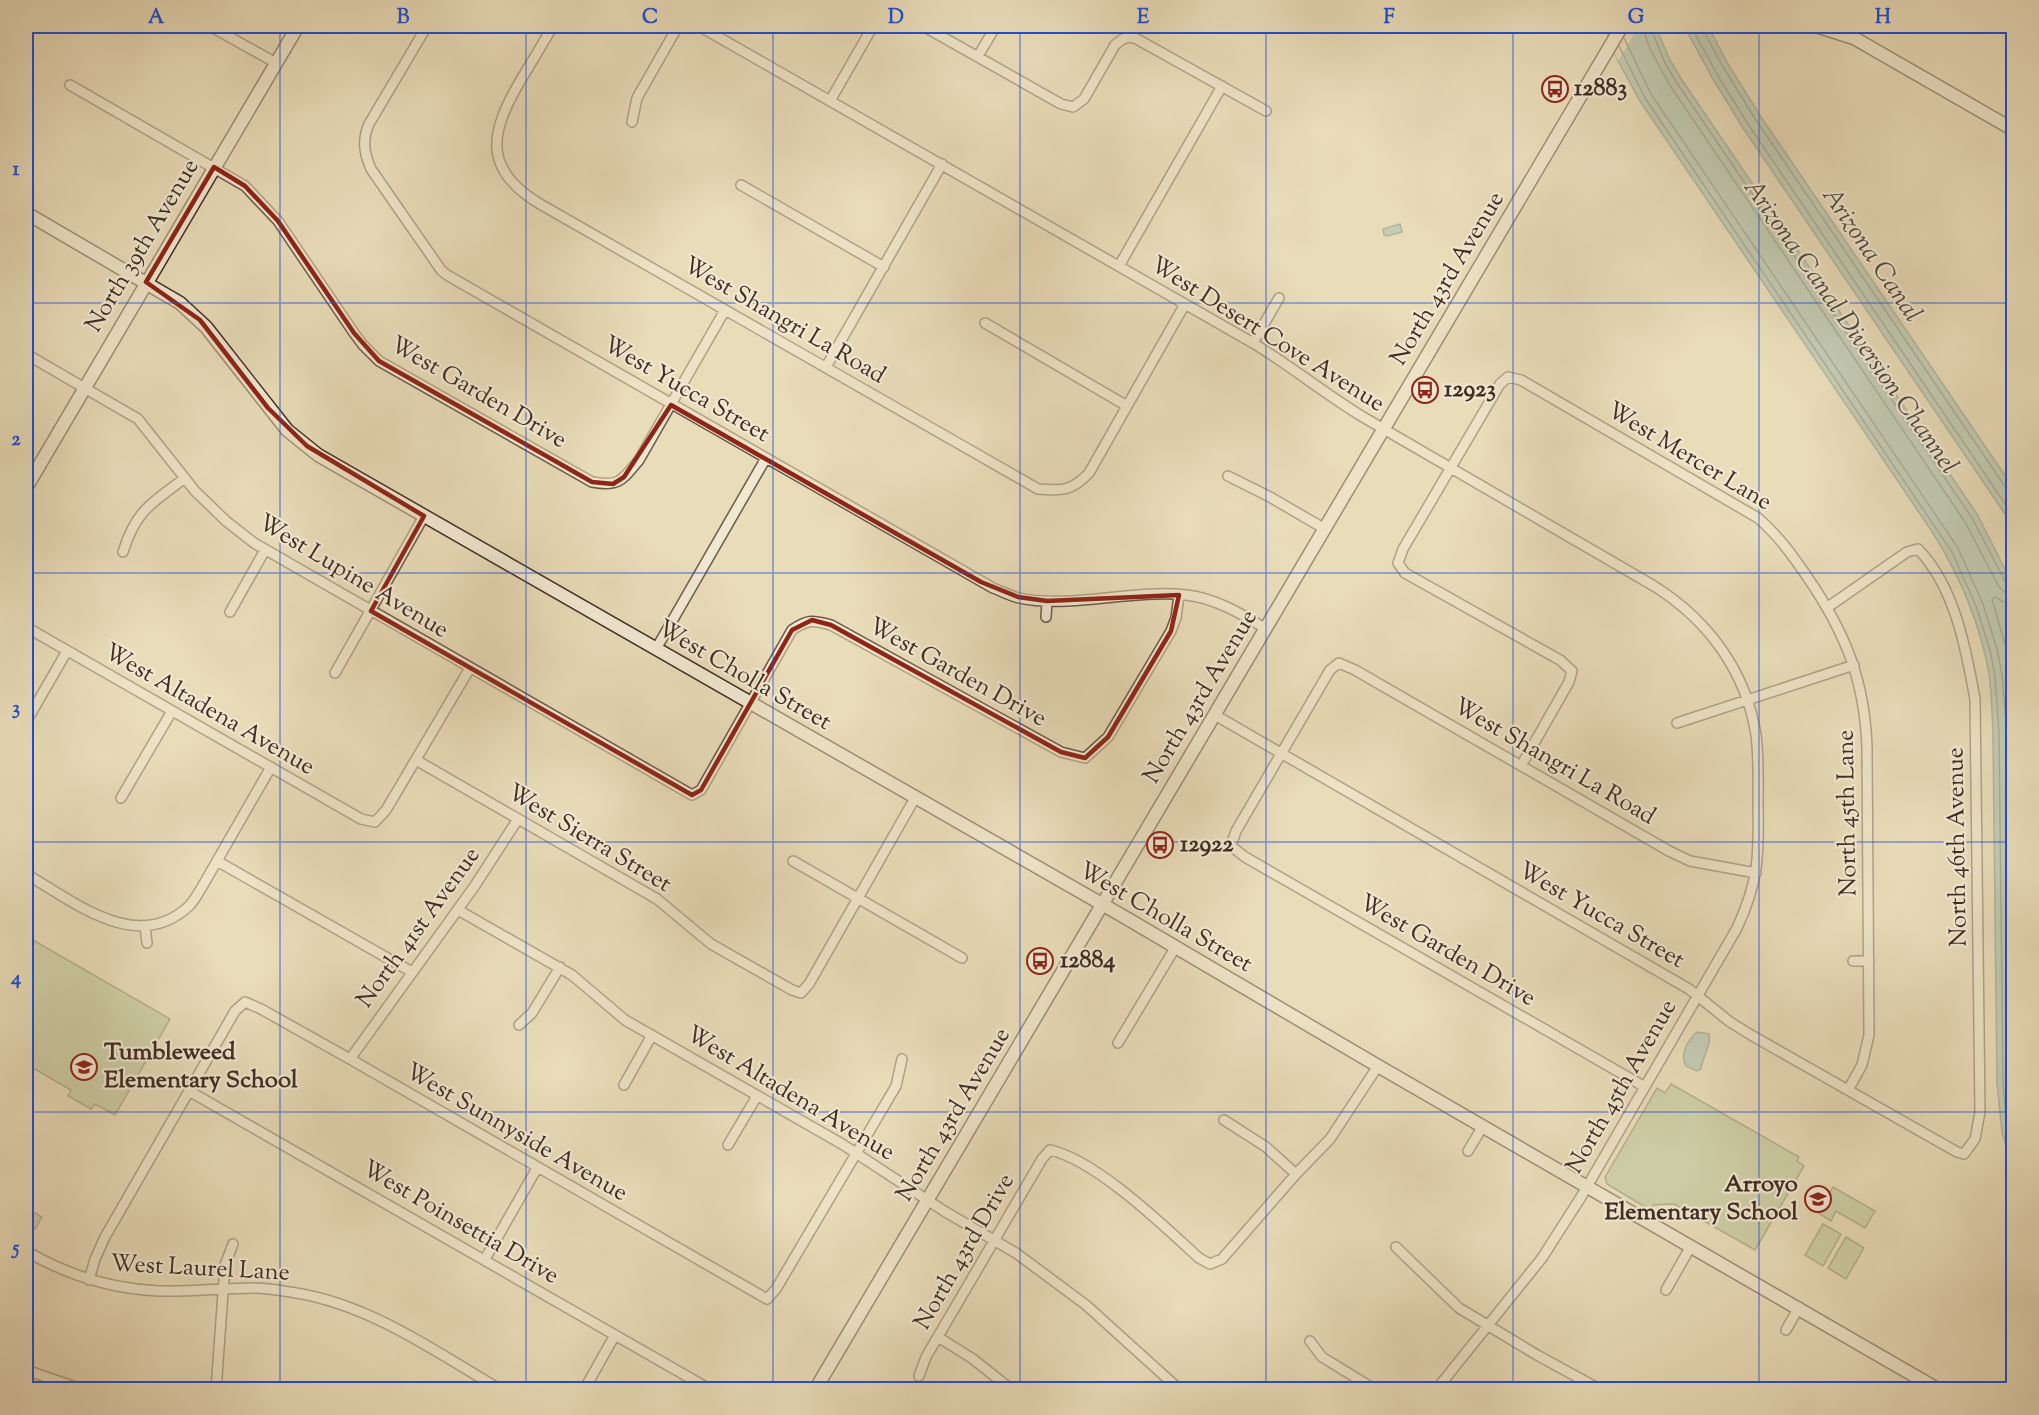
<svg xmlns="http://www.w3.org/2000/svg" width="2039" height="1415" viewBox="0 0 2039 1415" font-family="'Sorts Mill Goudy',serif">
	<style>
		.green { fill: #b2c292; stroke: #79785b; stroke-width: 1.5 }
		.water { fill: #97bbb1; stroke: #748379; stroke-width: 1.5 }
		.pier { fill: #e9dcb9 }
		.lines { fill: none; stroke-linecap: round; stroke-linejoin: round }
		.shore { stroke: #6c746a; stroke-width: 1.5 }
		.street-casing { stroke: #6a5a49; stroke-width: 12 }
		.secondary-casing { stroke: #402e24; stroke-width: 15 }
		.street { stroke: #f1e8d2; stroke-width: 9 }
		.secondary { stroke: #f1e8d2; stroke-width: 12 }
		.marked { fill: none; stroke: #8f2418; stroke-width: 4.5; stroke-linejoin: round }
		.grid { fill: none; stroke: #1d4ed8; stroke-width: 1.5; stroke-opacity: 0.55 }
		.labels { text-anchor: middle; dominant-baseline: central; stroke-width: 4.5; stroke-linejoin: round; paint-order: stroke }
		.poi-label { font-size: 24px; font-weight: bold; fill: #402e24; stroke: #f1e8d2; text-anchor: start }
		.street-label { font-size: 24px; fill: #402e24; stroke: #f1e8d2 }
		.water-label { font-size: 26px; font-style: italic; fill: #514a40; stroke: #f1e8d2 }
		.neatline { fill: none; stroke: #1d4ed8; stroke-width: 2 }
		.grid-label { font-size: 20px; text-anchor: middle; font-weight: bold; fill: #1d4ed8 }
	</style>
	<rect width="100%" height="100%" fill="#e9dcb9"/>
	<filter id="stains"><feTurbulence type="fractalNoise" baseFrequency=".00333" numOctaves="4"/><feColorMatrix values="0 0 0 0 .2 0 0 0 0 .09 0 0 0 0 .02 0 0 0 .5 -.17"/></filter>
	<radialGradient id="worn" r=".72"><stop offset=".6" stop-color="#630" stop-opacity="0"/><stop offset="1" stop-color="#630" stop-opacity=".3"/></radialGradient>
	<path class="green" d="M26,936L170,1019L115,1115L95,1104L91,1109L68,1096L71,1090L26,1064Z
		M1671,1084L1799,1157L1797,1161L1804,1166L1755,1250L1674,1204L1653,1205L1650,1210L1607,1184L1605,1177L1657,1088L1665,1093Z
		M1833,1187L1875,1211L1865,1228L1836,1211L1831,1221L1818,1213Z
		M26,1208L42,1217L35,1229L26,1223Z
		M1823,1224L1841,1234L1823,1266L1805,1255Z
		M1846,1237L1864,1248L1846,1279L1828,1268Z"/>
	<path class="water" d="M1604,26H1655L1670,60L1680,77L1977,514L2012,583L2014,587L2013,1169L2002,1132L1997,1083L1993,734C1992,714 1992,694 1989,674C1980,622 1959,574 1931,530L1640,101L1618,61Z
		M1684,26H1708L1728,64L1759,114L2004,474L2013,489V530L2007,517L1743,128L1713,79Z
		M1400,224L1402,232L1387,236L1384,235L1383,229Z
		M1697,1032L1709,1034C1712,1044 1702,1058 1701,1069L1697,1071L1686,1066C1679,1054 1688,1040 1697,1032Z"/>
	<path class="pier" d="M1604,26H1639L1618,61Z"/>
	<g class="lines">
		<path class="shore" d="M1642,26L1650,49L1669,84L1965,522L1999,587L2006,593L2014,594
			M1650,26L1665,63L1675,80L1972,518L2006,583L2014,586
			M1691,26L1718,76L1748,124L2014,517
			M1703,26V30L1723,67L1754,117L2006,488L2014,491
			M1624,38L1651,94L1958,548L1983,604L1997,649L2002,675L2007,733L2011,1082L2014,1117
			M1619,46L1645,98L1952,552L1976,606L1990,650L1995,676L1999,734L2003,1082L2006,1119L2014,1151
			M2014,603L2004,602L1995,597L1992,599L2006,648L2011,673L2014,704"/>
		<defs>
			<path id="street" d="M210,26L276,63
				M427,26L369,124C362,140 364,153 371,169L441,270L447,275L993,588C1001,591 1010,596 1019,598C1070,609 1132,589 1186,595C1215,598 1242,614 1266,629
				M553,26C543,43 533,60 522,78C491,130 480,168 540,204L1038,489C1062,491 1072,491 1089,473L1185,304
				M699,26L1253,343C1291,366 1325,394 1363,417L1654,586C1708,620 1746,671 1756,735C1759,758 1758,781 1758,804C1759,854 1759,881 1737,928L1581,1197L1542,1258L1436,1390
				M923,26L1061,104L1073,107L1084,99L1115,45C1122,39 1126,36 1135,38L1266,111
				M978,56L996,26
				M70,85L245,186L278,221L354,333L363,345L379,361L592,482C620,487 622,480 639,460L725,310
				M830,101L873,26
				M632,122L637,98L678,26
				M741,185L884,267
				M1119,266L1222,86
				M985,323L1127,406
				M1253,343L1279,298
				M26,354L138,419L195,491L226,521L254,543L692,795L701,790L792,630C808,619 813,620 831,625L1061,752L1085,758L1108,737L1171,631L1176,618L1179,595
				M826,367L942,164
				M1228,476L1270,497L1325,529
				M123,552C136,510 152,503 185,478
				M230,612L265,550
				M1046,617L1047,601
				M26,627L361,819L375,822L386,810L470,668
				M656,649L766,458
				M335,673L424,516
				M1215,715L1689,989L1730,1022L1751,1035L1957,1152L1964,1154L1975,1139L1980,1112L1975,699C1966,649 1955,587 1918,549L1907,552L1828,607
				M26,722L67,651
				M1677,723L1854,665
				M416,760L657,899L711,944L792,990L801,993L809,984L915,798
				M1521,766L1569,682L1572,671L1560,660L1405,573L1398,563L1403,549L1500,384L1508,377L1521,380L1758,518C1778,535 1793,556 1808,578C1845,632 1865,681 1867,748L1869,1035L1862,1065L1848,1090
				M121,798L172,711
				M217,861L412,972
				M793,861L962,958
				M26,874C73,901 137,955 189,906C194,901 198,893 202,887L271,767
				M458,910L572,975L625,1020L842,1144L944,1211L1016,1253L1086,1305L1180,1390
				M145,926L147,943
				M1853,961H1869
				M519,1025L532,1013L560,967
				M1118,1043L1175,948
				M350,1059L474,887L518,819
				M624,1085L652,1035
				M1645,1087L1245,857L1231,846L1236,831L1330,670L1339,663L1355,670L1669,851L1690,861L1756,873
				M189,1091L711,1390
				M1224,1120L1266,1147L1296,1174
				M728,1145L757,1096
				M1468,1151L1483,1126
				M1396,1247L1459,1308L1537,1355L1601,1390
				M26,1251C67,1275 111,1289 159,1291C191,1292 223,1288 255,1288C269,1288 283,1291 296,1293C371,1305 436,1352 501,1390
				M485,1259L537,1168
				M89,1280L95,1259L105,1237L235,1011L245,1002L261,1009L350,1059L767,1299L776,1289L896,1086L902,1059
				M1666,1290L1691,1246
				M1786,1330L1799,1307
				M938,1337L973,1359L1012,1390
				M1310,1341L1322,1357L1376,1390
				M26,1370L72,1386L90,1390
				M919,1376L926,1357L1042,1159L1050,1150C1096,1160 1164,1226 1199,1258L1210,1264L1222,1259L1296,1174L1330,1139L1378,1066
				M216,1390L225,1265L233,1244
				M584,1390L615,1335"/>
			<path id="secondary" d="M1816,26L1854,38L2014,130
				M26,213L180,303L206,327L287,430L318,455L1121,915L1378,1066L1939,1390
				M26,488L298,26
				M815,1390L1622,26"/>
		</defs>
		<use href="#street" class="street-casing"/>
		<use href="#secondary" class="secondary-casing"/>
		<use href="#street" class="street"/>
		<use href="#secondary" class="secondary"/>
	</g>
	<path d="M0 0H2039V1415H0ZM214,167L245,186L278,221L354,333L379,361L592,482L613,484L624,477L671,405L981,582L1018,597L1047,601L1179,595L1171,631L1108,737L1085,758L1061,752L831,625L812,620L792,630L701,790L692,795L371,611L424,516L307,446L268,408L200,320L146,282Z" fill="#e9dcb9" fill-opacity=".55" fill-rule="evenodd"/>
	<path class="marked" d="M214,167L245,186L278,221L354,333L379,361L592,482L613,484L624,477L671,405L981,582L1018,597L1047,601L1179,595L1171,631L1108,737L1085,758L1061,752L831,625L812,620L792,630L701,790L692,795L371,611L424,516L307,446L268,408L200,320L146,282Z"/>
	<path class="grid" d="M280,26V1390M526,26V1390M773,26V1390M1020,26V1390M1266,26V1390M1513,26V1390M1759,26V1390M26,303H2014M26,573H2014M26,842H2014M26,1112H2014"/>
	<defs>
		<symbol id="bus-ring" viewBox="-11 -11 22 22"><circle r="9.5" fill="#f1e8d2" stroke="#8f2418" stroke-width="1.5"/><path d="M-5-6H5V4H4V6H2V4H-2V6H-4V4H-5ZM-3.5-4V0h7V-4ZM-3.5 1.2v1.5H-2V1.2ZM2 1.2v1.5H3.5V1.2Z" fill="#8f2418"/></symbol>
		<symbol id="school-ring" viewBox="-11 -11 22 22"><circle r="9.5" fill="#f1e8d2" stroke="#8f2418" stroke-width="1.5"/><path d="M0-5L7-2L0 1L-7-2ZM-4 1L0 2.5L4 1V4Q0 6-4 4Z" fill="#8f2418"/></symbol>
	</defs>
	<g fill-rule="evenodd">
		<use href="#bus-ring" x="1540" y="74" width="30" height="30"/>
		<use href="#bus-ring" x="1410" y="375" width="30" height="30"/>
		<use href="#bus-ring" x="1145" y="830" width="30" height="30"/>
		<use href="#bus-ring" x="1025" y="946" width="30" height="30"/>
		<use href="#school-ring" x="69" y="1052" width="30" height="30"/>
		<use href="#school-ring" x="1803" y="1184" width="30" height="30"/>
	</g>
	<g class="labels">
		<g class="poi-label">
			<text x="1574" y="89">12883</text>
			<text x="1444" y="390">12923</text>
			<text x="1180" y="845">12922</text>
			<text x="1060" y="961">12884</text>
			<text x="104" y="1053">Tumbleweed<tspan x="104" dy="28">Elementary School</tspan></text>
			<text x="1798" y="1185" text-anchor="end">Arroyo<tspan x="1798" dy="28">Elementary School</tspan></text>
		</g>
		<g class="street-label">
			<text transform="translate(143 246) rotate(-59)">North 39th Avenue</text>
			<text transform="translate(1448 279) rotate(-59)">North 43rd Avenue</text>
			<text transform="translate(784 321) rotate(30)">West Shangri La Road</text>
			<text transform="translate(1267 335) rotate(32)">West Desert Cove Avenue</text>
			<text transform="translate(686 390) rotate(30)">West Yucca Street</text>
			<text transform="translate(478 393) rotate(30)">West Garden Drive</text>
			<text transform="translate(1689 457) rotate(31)">West Mercer Lane</text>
			<text transform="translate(353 577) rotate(31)">West Lupine Avenue</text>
			<text transform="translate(957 673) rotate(29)">West Garden Drive</text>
			<text transform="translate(744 676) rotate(30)">West Cholla Street</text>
			<text transform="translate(1201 697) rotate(-59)">North 43rd Avenue</text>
			<text transform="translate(209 710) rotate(30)">West Altadena Avenue</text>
			<text transform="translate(1554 762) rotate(30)">West Shangri La Road</text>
			<text transform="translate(1848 813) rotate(-91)">North 45th Lane</text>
			<text transform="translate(589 839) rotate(31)">West Sierra Street</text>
			<text transform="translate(1958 847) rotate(-91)">North 46th Avenue</text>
			<text transform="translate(1601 916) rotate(30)">West Yucca Street</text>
			<text transform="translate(1165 918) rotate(30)">West Cholla Street</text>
			<text transform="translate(419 928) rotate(-54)">North 41st Avenue</text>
			<text transform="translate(1447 951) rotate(30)">West Garden Drive</text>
			<text transform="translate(1622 1087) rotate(-60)">North 45th Avenue</text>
			<text transform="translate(790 1094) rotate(31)">West Altadena Avenue</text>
			<text transform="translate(954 1115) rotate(-59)">North 43rd Avenue</text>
			<text transform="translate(516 1133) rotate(30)">West Sunnyside Avenue</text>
			<text transform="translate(460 1223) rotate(30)">West Poinsettia Drive</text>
			<text transform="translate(965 1252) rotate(-60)">North 43rd Drive</text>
			<text transform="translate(200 1269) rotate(3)">West Laurel Lane</text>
		</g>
		<g class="water-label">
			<text transform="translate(1871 255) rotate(56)">Arizona Canal</text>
			<text transform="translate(1850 327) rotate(55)">Arizona Canal Diversion Channel</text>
		</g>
	</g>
	<rect width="2039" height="1415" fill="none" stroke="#e9dcb9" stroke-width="66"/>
	<rect x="33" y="33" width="1973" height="1349" class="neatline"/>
	<g class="grid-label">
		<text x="156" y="23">A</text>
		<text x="403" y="23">B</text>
		<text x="650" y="23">C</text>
		<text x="896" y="23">D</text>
		<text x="1143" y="23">E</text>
		<text x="1389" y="23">F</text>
		<text x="1636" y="23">G</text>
		<text x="1883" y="23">H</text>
		<text x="16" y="175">1</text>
		<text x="16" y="445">2</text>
		<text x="16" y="714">3</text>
		<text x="16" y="984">4</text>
		<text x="16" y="1254">5</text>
	</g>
	<rect width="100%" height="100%" filter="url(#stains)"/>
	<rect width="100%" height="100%" fill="url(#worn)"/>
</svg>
